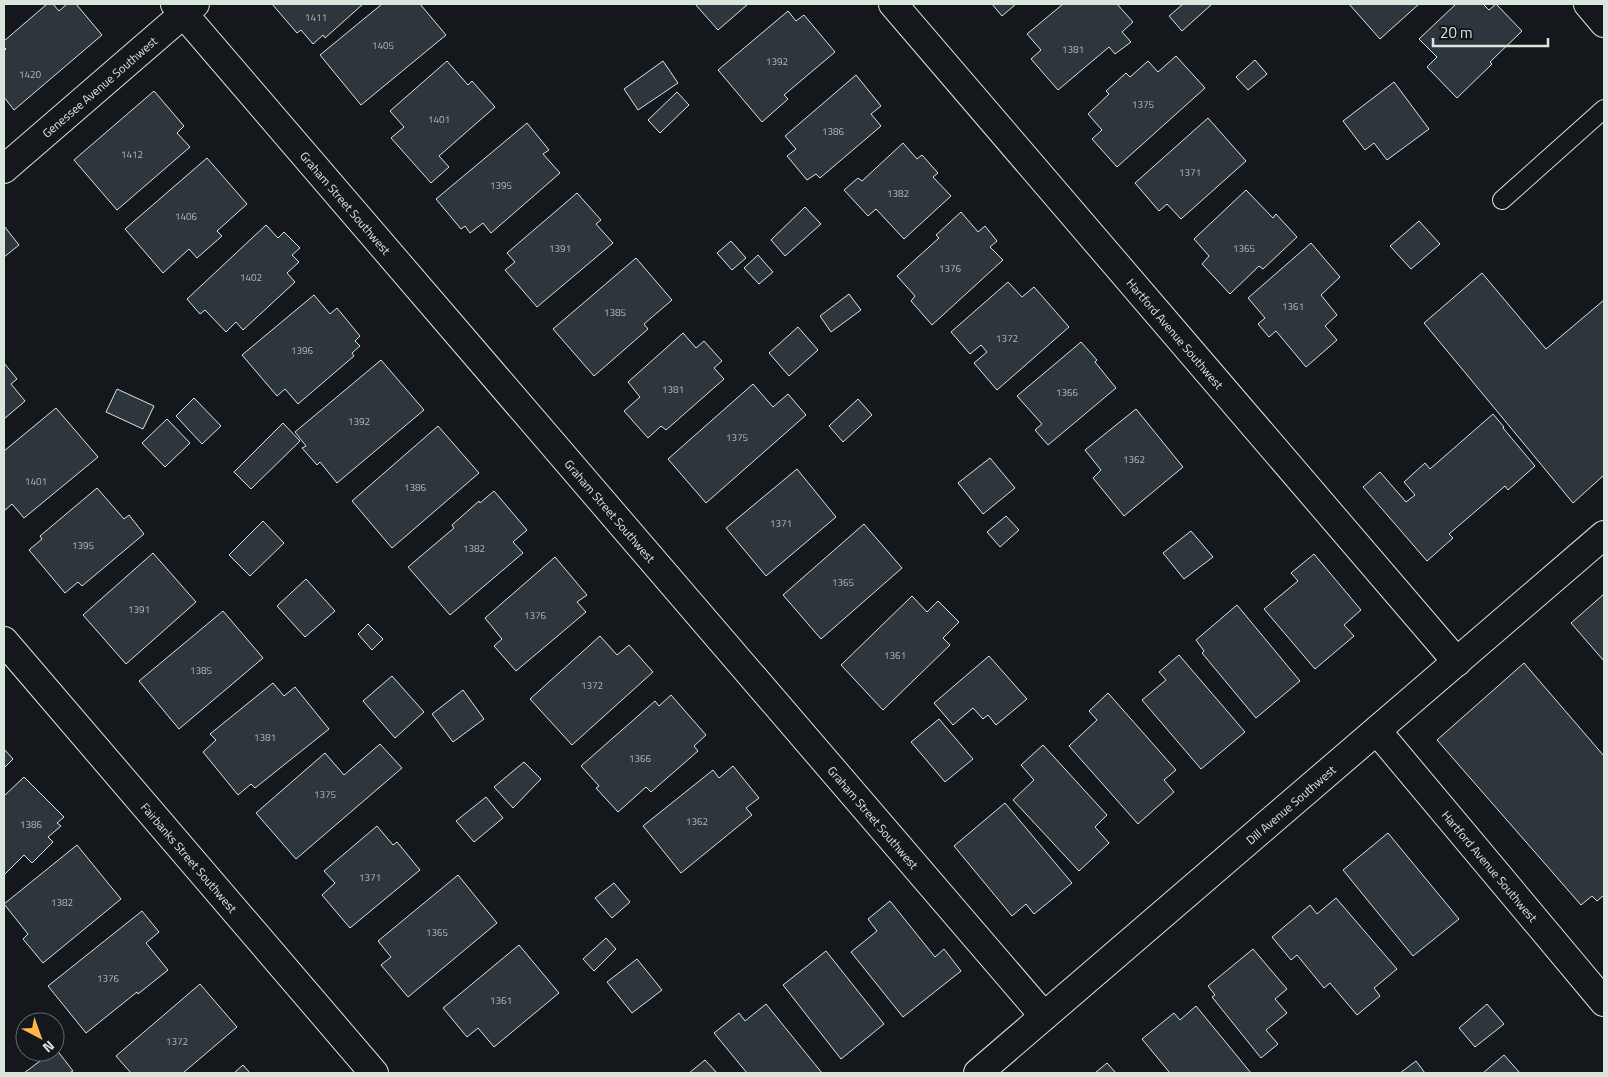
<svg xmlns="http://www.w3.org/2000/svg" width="1608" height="1077" viewBox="0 0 1608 1077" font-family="'Titillium Web',sans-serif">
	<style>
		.building { fill: #2c363c; stroke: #d8e6dc }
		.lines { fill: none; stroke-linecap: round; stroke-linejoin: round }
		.lane-casing { stroke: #d8e6dc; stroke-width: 20 }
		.street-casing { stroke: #d8e6dc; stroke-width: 30 }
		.secondary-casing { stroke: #d8e6dc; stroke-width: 30 }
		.lane { stroke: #14181c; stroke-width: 18 }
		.street { stroke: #14181c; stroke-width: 28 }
		.secondary { stroke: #14181c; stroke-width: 28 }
		.labels { text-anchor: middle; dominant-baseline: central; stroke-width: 4; stroke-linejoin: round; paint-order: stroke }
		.number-label { font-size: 10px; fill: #adbab4 }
		.street-label { font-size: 12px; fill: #d8e6dc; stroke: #14181c }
	</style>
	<rect width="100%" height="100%" fill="#14181c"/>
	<path class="building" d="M47,4H53L59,11L67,4H76L102,35L14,110L4,97V51L6,49L4,47V41Z
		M272,4H363L325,38L323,35L313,44L301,30L297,33Z
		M382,4H420L446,35L361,105L320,55Z
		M695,4H748L718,30Z
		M992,4H1016L1002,16Z
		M1063,4H1117L1133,22L1122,32L1131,42L1115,54L1109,47L1058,90L1031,59L1041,50L1027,34Z
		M1183,4H1212L1182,31L1169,16Z
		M1349,4H1419L1380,39Z
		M1456,4H1483L1489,10L1496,4L1522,31L1490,62L1492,64L1457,98L1427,67L1437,57L1419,39Z
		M788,11L796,21L804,15L835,52L784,95L788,99L762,122L718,70Z
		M1176,56L1205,88L1117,167L1092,139L1102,130L1088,114L1109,94L1106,91L1126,73L1130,77L1148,61L1158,72Z
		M1255,60L1267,74L1248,90L1236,77Z
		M447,61L468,85L472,81L495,107L439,156L449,167L431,183L391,138L404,127L390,111Z
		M663,61L678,83L638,110L624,89Z
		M856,75L881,106L871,114L881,126L820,178L816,174L807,180L787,156L796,149L785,136Z
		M1394,82L1429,129L1387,160L1374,143L1365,150L1343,121Z
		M154,91L184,126L177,133L190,147L117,210L74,160Z
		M677,92L689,105L660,133L648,120Z
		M1208,118L1246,161L1181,219L1167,204L1159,211L1135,183Z
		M527,123L549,150L543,154L560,173L491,233L483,223L470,233L465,226L461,229L436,199Z
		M903,143L917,159L922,155L938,173L933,177L951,196L904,239L876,209L868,216L844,190L858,178L862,181Z
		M207,158L247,204L217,231L222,236L197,258L189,249L163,273L125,229Z
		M1246,190L1273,218L1276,214L1297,237L1263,269L1259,266L1230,294L1202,264L1209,256L1194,239Z
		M577,193L601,220L596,224L613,243L537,307L505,270L515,262L507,253Z
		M805,207L821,224L785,256L771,240Z
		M961,212L978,232L985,226L997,241L990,247L1003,260L932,325L911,301L915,296L897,276L939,238L936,235Z
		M1419,221L1440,244L1411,269L1390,246Z
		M266,225L278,238L284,232L300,248L292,255L299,262L287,273L295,282L243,330L236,322L226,332L205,310L200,314L187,299Z
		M4,226L19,245L4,257Z
		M731,241L746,258L732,270L717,253Z
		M1311,243L1340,277L1321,295L1337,315L1325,326L1337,340L1306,367L1276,331L1269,337L1258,324L1265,318L1248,298Z
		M758,255L773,272L759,284L744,268Z
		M636,258L672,300L644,324L648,329L594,376L553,329Z
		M1482,273L1546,349L1604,300V475L1573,503L1424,323Z
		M1008,282L1022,297L1034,287L1069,327L997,390L974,363L987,352L981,345L970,354L951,332Z
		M849,294L861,310L831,332L820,316Z
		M314,295L330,314L337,308L360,336L355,341L360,346L352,353L354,356L298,404L285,389L277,396L242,355Z
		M798,327L818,350L789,376L769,353Z
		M683,333L696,348L704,341L722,361L714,368L724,379L666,430L661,426L648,438L624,411L640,397L628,382Z
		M1081,342L1097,360L1095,362L1116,388L1048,445L1035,430L1042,424L1017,396Z
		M381,360L424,410L337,483L320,462L317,465L302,448L306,446L295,432Z
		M4,363L17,379L11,384L25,401L4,419Z
		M753,384L773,407L788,394L806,415L706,503L668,459Z
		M117,389L154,406L143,429L106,412Z
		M194,398L221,426L202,444L176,416Z
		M858,399L872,415L843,442L829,426Z
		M56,408L98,457L24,518L12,504L4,511V451Z
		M1136,409L1183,467L1124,516L1093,478L1101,470L1085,450Z
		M1493,414L1504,427L1503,428L1535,466L1508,490L1505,486L1449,534L1453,538L1427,561L1363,487L1380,472L1406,502L1415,495L1404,482L1425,463L1430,469Z
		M167,419L190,443L165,467L142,443Z
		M283,423L300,441L251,489L234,472Z
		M438,426L479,473L392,548L352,501Z
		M990,458L1015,488L983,514L958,483Z
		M797,469L836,517L766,576L726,528Z
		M97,488L124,519L129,515L144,534L82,586L78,582L65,593L29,550L42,539L40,536Z
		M494,491L527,530L513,542L523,553L450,615L408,567L454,528L452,525L479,501L480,503Z
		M1006,516L1019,530L1000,547L987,532Z
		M263,521L284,543L250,576L229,555Z
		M864,524L902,568L821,639L783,595Z
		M1191,531L1213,557L1184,579L1163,553Z
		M153,553L196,602L126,664L83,615Z
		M1314,554L1361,610L1344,625L1354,636L1315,669L1264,609L1298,581L1291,573Z
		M555,557L587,595L577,602L586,612L516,671L494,646L502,639L485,618Z
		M306,579L335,611L305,637L277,606Z
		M1604,594V661L1571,623Z
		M912,596L927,612L938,601L959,622L943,638L950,645L883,710L841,665Z
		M1237,605L1300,681L1256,718L1202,653L1204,651L1196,640Z
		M223,611L263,658L179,729L139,681Z
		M368,624L383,639L372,650L358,634Z
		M600,636L617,655L629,645L653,672L572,745L530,699Z
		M1179,655L1245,732L1201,769L1142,700L1166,680L1159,672Z
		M989,656L1027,699L996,725L988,715L983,719L973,708L953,725L934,703Z
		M1524,663L1604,756V895L1597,901L1592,896L1581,905L1437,740Z
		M392,676L424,712L395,738L363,701Z
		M273,683L284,696L295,687L329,729L255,788L251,784L238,795L203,752L216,740L210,734Z
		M463,690L484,719L453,742L432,714Z
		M1108,693L1176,770L1164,780L1174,792L1138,824L1069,746L1097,720L1089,711Z
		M671,695L706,735L694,746L698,751L651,792L646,787L618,812L596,788L599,786L581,766L655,701L659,706Z
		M939,719L973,759L945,782L911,742Z
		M380,744L402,768L296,859L256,813L325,753L344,775Z
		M1043,745L1107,815L1095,827L1109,843L1079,871L1013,800L1034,780L1021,765Z
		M4,749L13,759L4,768Z
		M524,762L541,779L513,808L494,787Z
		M733,766L759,798L746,808L752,815L681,873L643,826L713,770L719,778Z
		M24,777L64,817L57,823L61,826L48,837L53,842L32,863L24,855L4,875V796Z
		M486,797L503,818L474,842L456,821Z
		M1005,803L1072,883L1034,914L1026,904L1012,916L954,846Z
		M377,826L393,845L397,842L420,870L350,928L322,895L335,883L324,871Z
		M1388,833L1459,919L1413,956L1343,870Z
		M77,845L121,899L43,963L23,939L28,934L4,904Z
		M458,875L497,923L408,997L381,965L391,957L378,941Z
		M614,883L630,902L612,918L595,898Z
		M1336,898L1397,969L1374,988L1380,996L1357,1015L1330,983L1324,988L1297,955L1291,960L1272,937L1310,905L1317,914Z
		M890,901L935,957L944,949L961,971L903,1017L851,952L877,931L868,919Z
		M142,911L159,932L146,943L168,970L138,994L137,992L86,1033L48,986Z
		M606,938L616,949L594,971L583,959Z
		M519,945L559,993L494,1047L478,1028L467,1037L443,1008Z
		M1253,949L1287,989L1275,999L1287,1013L1266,1030L1278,1044L1261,1058L1212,997L1215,995L1208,986Z
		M826,951L884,1024L841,1059L783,985Z
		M637,959L662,990L632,1013L607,982Z
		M200,984L237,1027L183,1073H131L116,1056Z
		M766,1004L822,1073H747L714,1033L739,1013L745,1021Z
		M1487,1004L1504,1024L1475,1047L1459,1028Z
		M1196,1006L1251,1073H1170L1142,1039L1174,1013L1180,1020Z
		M56,1049L73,1071L69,1073H24L52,1052H55Z
		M1504,1055L1520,1073H1483Z
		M705,1060L717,1073H689Z
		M1416,1061L1425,1073H1400Z
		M1107,1063L1116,1073H1095Z
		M243,1065L250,1073H234Z"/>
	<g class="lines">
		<defs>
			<path id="lane" d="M1502,200L1604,109"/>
			<g id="street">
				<path id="s1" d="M175,4L1044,1016"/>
				<path id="s2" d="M893,4L1457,662"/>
				<path id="s3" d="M4,169L195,4"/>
				<path id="s4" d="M4,641L374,1073"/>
				<path id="s5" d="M1377,731L1604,1002"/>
			</g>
			<g id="secondary">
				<path d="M1588,4L1604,23"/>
				<path id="s6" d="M978,1073L1604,535"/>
			</g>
		</defs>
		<use href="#lane" class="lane-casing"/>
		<use href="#street" class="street-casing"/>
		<use href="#secondary" class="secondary-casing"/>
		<use href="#lane" class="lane"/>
		<use href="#street" class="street"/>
		<use href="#secondary" class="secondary"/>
	</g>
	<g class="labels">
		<g class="number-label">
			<text x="316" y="17">1411</text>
			<text x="383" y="45">1405</text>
			<text x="1073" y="49">1381</text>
			<text x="777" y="61">1392</text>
			<text x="30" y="74">1420</text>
			<text x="1143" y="104">1375</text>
			<text x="439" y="119">1401</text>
			<text x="833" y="131">1386</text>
			<text x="132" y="154">1412</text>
			<text x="1190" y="172">1371</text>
			<text x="501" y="185">1395</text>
			<text x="898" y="193">1382</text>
			<text x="186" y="216">1406</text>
			<text x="560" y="248">1391</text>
			<text x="1244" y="248">1365</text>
			<text x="950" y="268">1376</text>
			<text x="251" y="277">1402</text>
			<text x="1293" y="306">1361</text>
			<text x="615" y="312">1385</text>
			<text x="1007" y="338">1372</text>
			<text x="302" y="350">1396</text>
			<text x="673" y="389">1381</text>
			<text x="1067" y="392">1366</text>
			<text x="359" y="421">1392</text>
			<text x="737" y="437">1375</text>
			<text x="1134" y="459">1362</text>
			<text x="36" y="481">1401</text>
			<text x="415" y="487">1386</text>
			<text x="781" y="523">1371</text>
			<text x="83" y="545">1395</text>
			<text x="474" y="548">1382</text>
			<text x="843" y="582">1365</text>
			<text x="139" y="609">1391</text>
			<text x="535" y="615">1376</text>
			<text x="895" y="655">1361</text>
			<text x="201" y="670">1385</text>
			<text x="592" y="685">1372</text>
			<text x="265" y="737">1381</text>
			<text x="640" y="758">1366</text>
			<text x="325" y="794">1375</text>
			<text x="697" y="821">1362</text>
			<text x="31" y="824">1386</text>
			<text x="370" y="877">1371</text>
			<text x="62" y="902">1382</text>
			<text x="437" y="932">1365</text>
			<text x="108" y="978">1376</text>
			<text x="501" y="1000">1361</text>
			<text x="177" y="1041">1372</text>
		</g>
		<g class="street-label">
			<text stroke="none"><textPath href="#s3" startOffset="126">Genessee Avenue Southwest</textPath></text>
			<text stroke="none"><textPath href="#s1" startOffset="262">Graham Street Southwest</textPath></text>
			<text stroke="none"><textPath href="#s2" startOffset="434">Hartford Avenue Southwest</textPath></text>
			<text stroke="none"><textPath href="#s1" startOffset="668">Graham Street Southwest</textPath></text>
			<text stroke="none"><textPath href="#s6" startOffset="412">Dill Avenue Southwest</textPath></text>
			<text stroke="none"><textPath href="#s1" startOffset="1072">Graham Street Southwest</textPath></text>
			<text stroke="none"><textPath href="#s4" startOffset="285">Fairbanks Street Southwest</textPath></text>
			<text stroke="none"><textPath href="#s5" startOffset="176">Hartford Avenue Southwest</textPath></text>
		</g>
	</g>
	<rect width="1608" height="1077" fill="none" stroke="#d8e6dc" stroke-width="10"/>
	<g transform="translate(40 1037) rotate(139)"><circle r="24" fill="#14181c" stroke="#626a69"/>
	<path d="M0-4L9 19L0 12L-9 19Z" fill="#ffb74d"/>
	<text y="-8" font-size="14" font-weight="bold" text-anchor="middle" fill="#d8e6dc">N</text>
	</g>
	<path d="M1433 38v8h115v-8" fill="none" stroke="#d8e6dc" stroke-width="2.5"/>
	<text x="1440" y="38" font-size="15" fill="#d8e6dc" stroke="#14181c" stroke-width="4" paint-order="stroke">20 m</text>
</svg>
